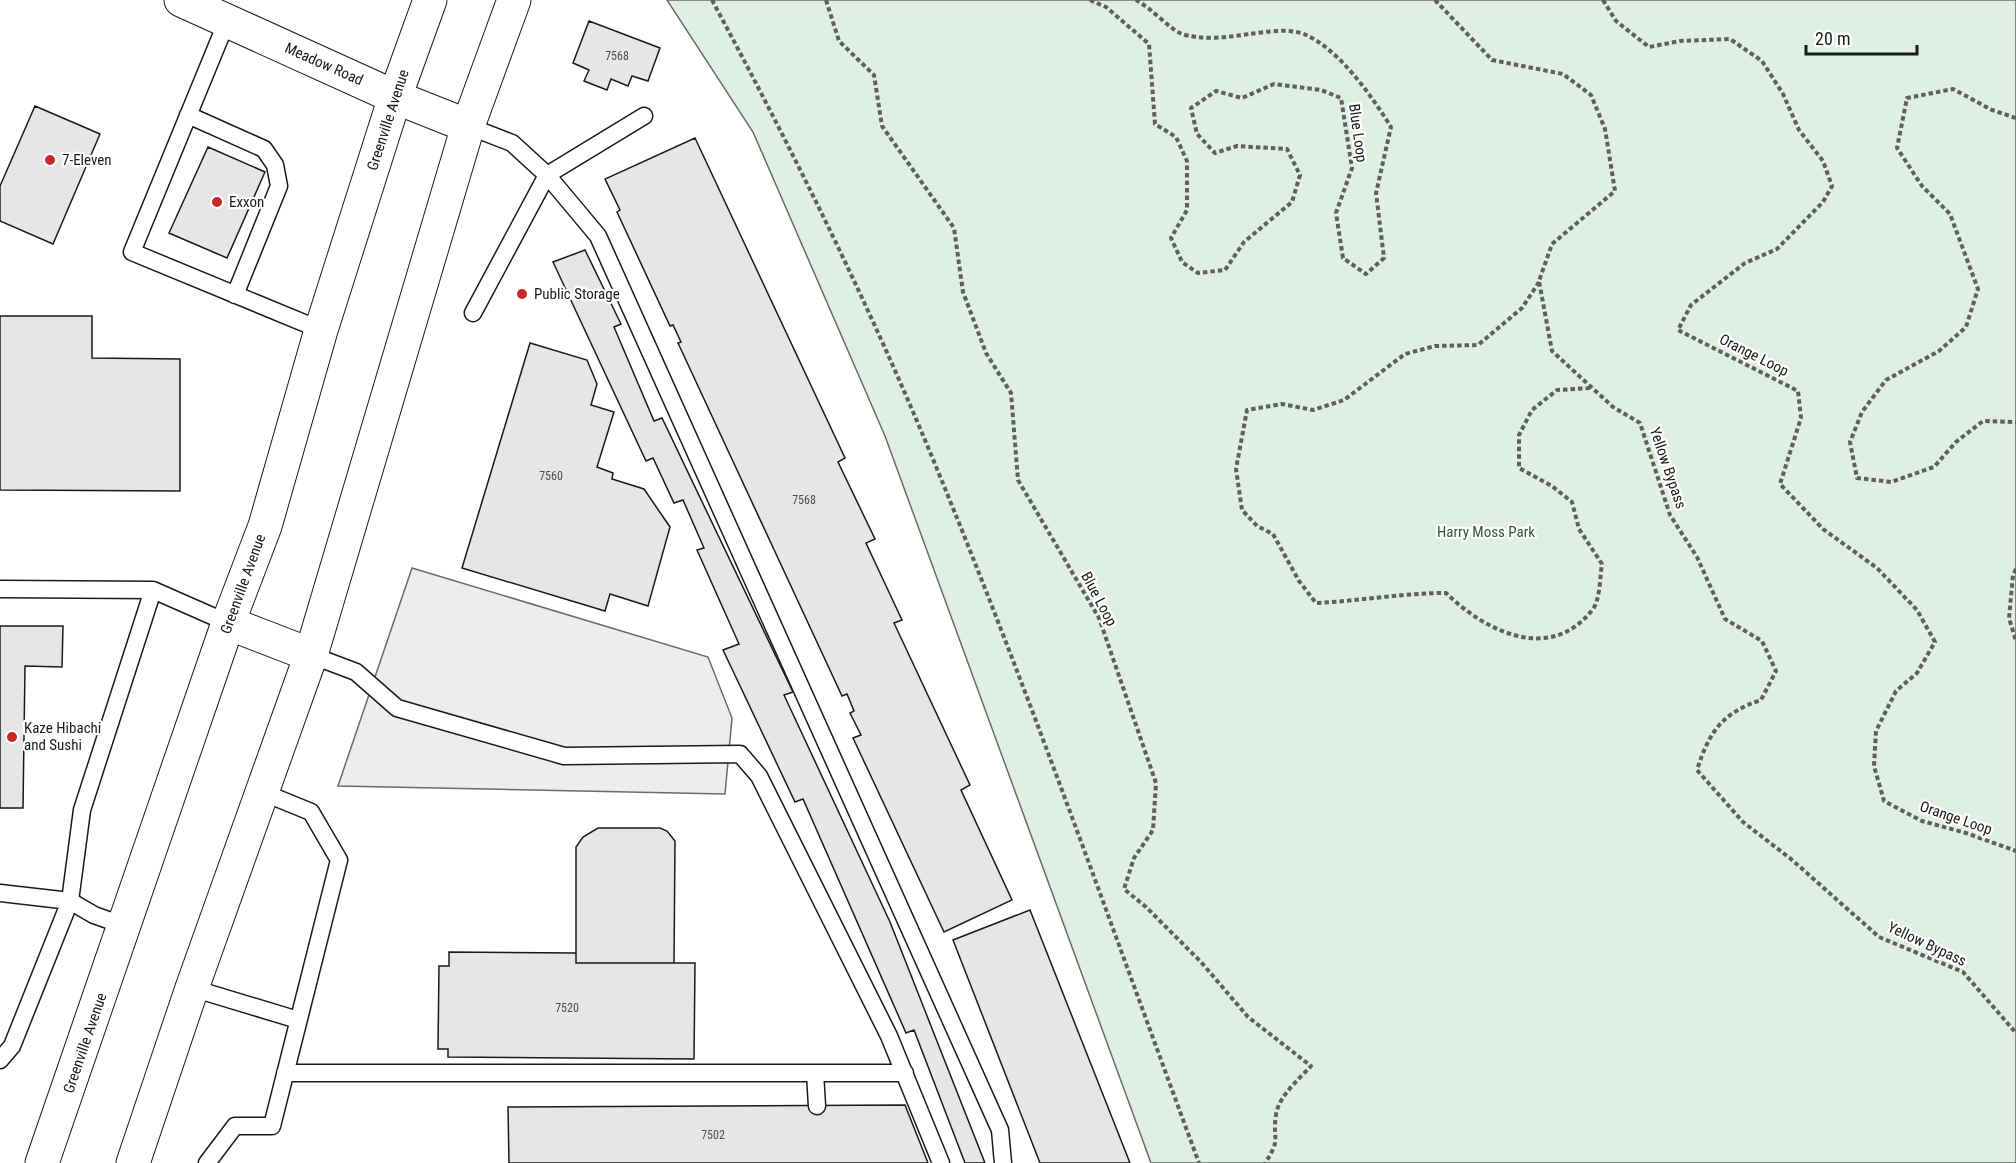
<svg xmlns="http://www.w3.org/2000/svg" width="2016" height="1163" viewBox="0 0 2016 1163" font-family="'Roboto Condensed',sans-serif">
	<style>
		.green { fill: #e0efe3; stroke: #6a6a6a; stroke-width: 1.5 }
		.parking { fill: #ededed; stroke: #6a6a6a; stroke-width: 1.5 }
		.building { fill: #e6e6e6; stroke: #1a1a1a; stroke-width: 1.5 }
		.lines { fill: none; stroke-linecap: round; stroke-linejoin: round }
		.service-casing { stroke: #1a1a1a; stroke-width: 19 }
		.tertiary-casing { stroke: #1a1a1a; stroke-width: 35 }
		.secondary-casing { stroke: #1a1a1a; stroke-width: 35 }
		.path { stroke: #5f5f5f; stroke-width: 4; stroke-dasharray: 4.5 3; stroke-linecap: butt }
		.service { stroke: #fff; stroke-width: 16 }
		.tertiary { stroke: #fff; stroke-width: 33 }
		.secondary { stroke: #fff; stroke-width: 33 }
		.poi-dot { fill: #c62828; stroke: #fff; stroke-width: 2 }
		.labels { text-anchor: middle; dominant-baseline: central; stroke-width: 4.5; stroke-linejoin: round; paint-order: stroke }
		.number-label { font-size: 12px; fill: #4d4d4d }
		.street-label { font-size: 15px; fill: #1a1a1a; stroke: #fff }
		.poi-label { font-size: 15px; fill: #1a1a1a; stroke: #fff; text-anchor: start }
		.park-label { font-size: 15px; fill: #2b5a34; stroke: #fff }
	</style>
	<rect width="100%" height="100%" fill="#fff"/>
	<path class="green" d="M667,0H2016V1163H1151L885,436L753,132Z"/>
	<path class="parking" d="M412,568L708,657L732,718L725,794L338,786Z"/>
	<path class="building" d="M589,21L660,48L648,81L632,76L628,86L611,79L607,90L584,81L589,70L573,63Z
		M35,106L100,134L53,244L0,221V186Z
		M695,138L845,458L838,462L875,539L866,543L902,620L894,623L970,785L961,790L1012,900L944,932L853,738L861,735L850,713L854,711L847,694L842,696L678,343L681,342L673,325L670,326L617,212L620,210L605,179Z
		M208,147L265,172L227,258L169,233Z
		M585,250L621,324L614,327L654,421L662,418L793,692L784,695L890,922L985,1163H965L914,1030L906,1033L803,799L795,802L723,650L739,644L697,550L704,548L683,500L674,503L653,458L646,461L553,262Z
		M0,316H92V358L180,359V491L0,490Z
		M530,343L587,360L597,384L591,405L614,412L597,467L613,473L612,479L644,489L670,527L648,606L610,594L605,611L462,568Z
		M0,626H63L62,667L25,666L23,808H0Z
		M598,828H660L667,831L675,841L674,963H576V847L583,837Z
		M1030,910L1130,1163H1040L953,940Z
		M449,952L576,953V963H695L694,1059L448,1057V1049H438L439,966H449Z
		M905,1105L928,1163H509L508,1107Z"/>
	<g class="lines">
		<defs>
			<path id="service" d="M227,21L132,252L321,330
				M188,115L264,149L275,165L279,186L235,295
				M468,126L512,143L547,175L598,236L1000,1130L1003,1163
				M473,313L547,175L644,116
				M0,589L153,590L82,810L70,901L12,1046L0,1060
				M153,590L228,623
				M311,655L356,672L397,708L564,756L740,754L759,776L889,1036L941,1163
				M0,893L70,901L94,915L125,926
				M192,988L298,1020
				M285,1073H905
				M815,1073L817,1106
				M207,1163L235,1126H272L339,860L311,812L262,792"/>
			<path id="tertiary" d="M181,0L395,97L468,126"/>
			<path id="secondary" d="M228,623L311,655
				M42,1163L228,623L265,526L321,330L395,97L430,0
				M133,1163L192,988L311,655L468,126L514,0"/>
		</defs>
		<use href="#service" class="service-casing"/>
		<use href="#tertiary" class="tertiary-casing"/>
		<use href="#secondary" class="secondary-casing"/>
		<path class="path" d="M712,0C794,153 871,308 937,469C1031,697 1113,931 1199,1163
			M826,0L839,41L874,75L882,126L954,228L963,292L986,353L1011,393L1018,480L1099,618L1156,783L1153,830L1134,858L1124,889L1146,907L1201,962L1248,1017L1311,1066C1299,1079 1278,1097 1276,1115C1272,1140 1282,1138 1265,1163
			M1090,0L1106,7L1149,44L1155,124L1176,137L1187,161V210L1171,238L1182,262L1198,273L1225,270L1244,242L1292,202L1300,175L1287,149L1237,146L1215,153L1197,134L1191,108L1216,91L1242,98L1274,84L1321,90L1341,98L1352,168L1336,213L1343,258L1366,274L1384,258L1376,193L1391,127C1371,95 1339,49 1304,34C1288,28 1265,32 1249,34C1230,37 1198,41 1180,33C1169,28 1151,8 1136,0
			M1435,0L1492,60L1563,74L1591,95L1605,129L1615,191L1552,244L1539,281L1552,351L1613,407L1640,423L1670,515L1697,557L1725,619L1762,641L1776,671L1761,700C1722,713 1709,732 1697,770L1743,822L1791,859L1879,937L1963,972L2016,1033
			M1603,0L1616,21L1649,47L1680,41L1730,39L1762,61L1783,94L1799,130L1823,161L1832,186L1823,202L1777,249L1745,263L1691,305L1678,330L1798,391L1801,418L1780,484L1823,529L1877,568L1917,610L1935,642L1917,673L1896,691L1876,731L1874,766L1884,801L1922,821L1966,833L2016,851
			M2016,118L1992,110L1953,89L1907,98L1897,148L1922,186L1950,214L1978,289L1966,327L1939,351L1886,380L1862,412L1850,442L1857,478L1891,482L1934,467L1956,442L1983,421L2016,422
			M1539,282L1522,308L1478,345L1435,346L1405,354L1344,400L1313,410L1282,404L1247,410L1236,469L1242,510L1257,526L1273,534L1299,581L1316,603C1359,601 1402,593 1446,593C1486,632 1551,664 1593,609C1600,600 1600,576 1602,564L1579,529L1572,502L1552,486L1519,468V435L1532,410L1557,390L1592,388
			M2016,569L2013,575L2009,618L2016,641"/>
		<use href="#service" class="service"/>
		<use href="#tertiary" class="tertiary"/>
		<use href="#secondary" class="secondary"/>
	</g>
	<g class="poi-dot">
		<circle cx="50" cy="160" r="6"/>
		<circle cx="217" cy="202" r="6"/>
		<circle cx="522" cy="294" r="6"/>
		<circle cx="12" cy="737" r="6"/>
	</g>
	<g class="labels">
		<g class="number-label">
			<text x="617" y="56">7568</text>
			<text x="551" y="476">7560</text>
			<text x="804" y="500">7568</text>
			<text x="567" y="1008">7520</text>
			<text x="713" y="1135">7502</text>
		</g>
		<g class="street-label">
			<text transform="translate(324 64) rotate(24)">Meadow Road</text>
			<text transform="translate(388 120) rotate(-72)">Greenville Avenue</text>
			<text transform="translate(1358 133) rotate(82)">Blue Loop</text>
			<text transform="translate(1754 355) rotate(27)">Orange Loop</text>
			<text transform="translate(1668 468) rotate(71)">Yellow Bypass</text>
			<text transform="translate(243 584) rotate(-70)">Greenville Avenue</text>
			<text transform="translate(1099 599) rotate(62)">Blue Loop</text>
			<text transform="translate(1956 818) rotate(19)">Orange Loop</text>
			<text transform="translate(1927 944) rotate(25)">Yellow Bypass</text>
			<text transform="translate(85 1043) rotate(-71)">Greenville Avenue</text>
		</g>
		<g class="poi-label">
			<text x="62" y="160">7-Eleven</text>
			<text x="229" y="202">Exxon</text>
			<text x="534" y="294">Public Storage</text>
			<text x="24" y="728">Kaze Hibachi<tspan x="24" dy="17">and Sushi</tspan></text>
		</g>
		<g class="park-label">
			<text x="1486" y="532">Harry Moss Park</text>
		</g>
	</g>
	<path d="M1806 45v9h111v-9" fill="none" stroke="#1a1a1a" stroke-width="3"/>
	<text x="1815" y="45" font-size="18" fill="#1a1a1a" stroke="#ffffff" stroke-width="4.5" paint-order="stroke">20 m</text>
</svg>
